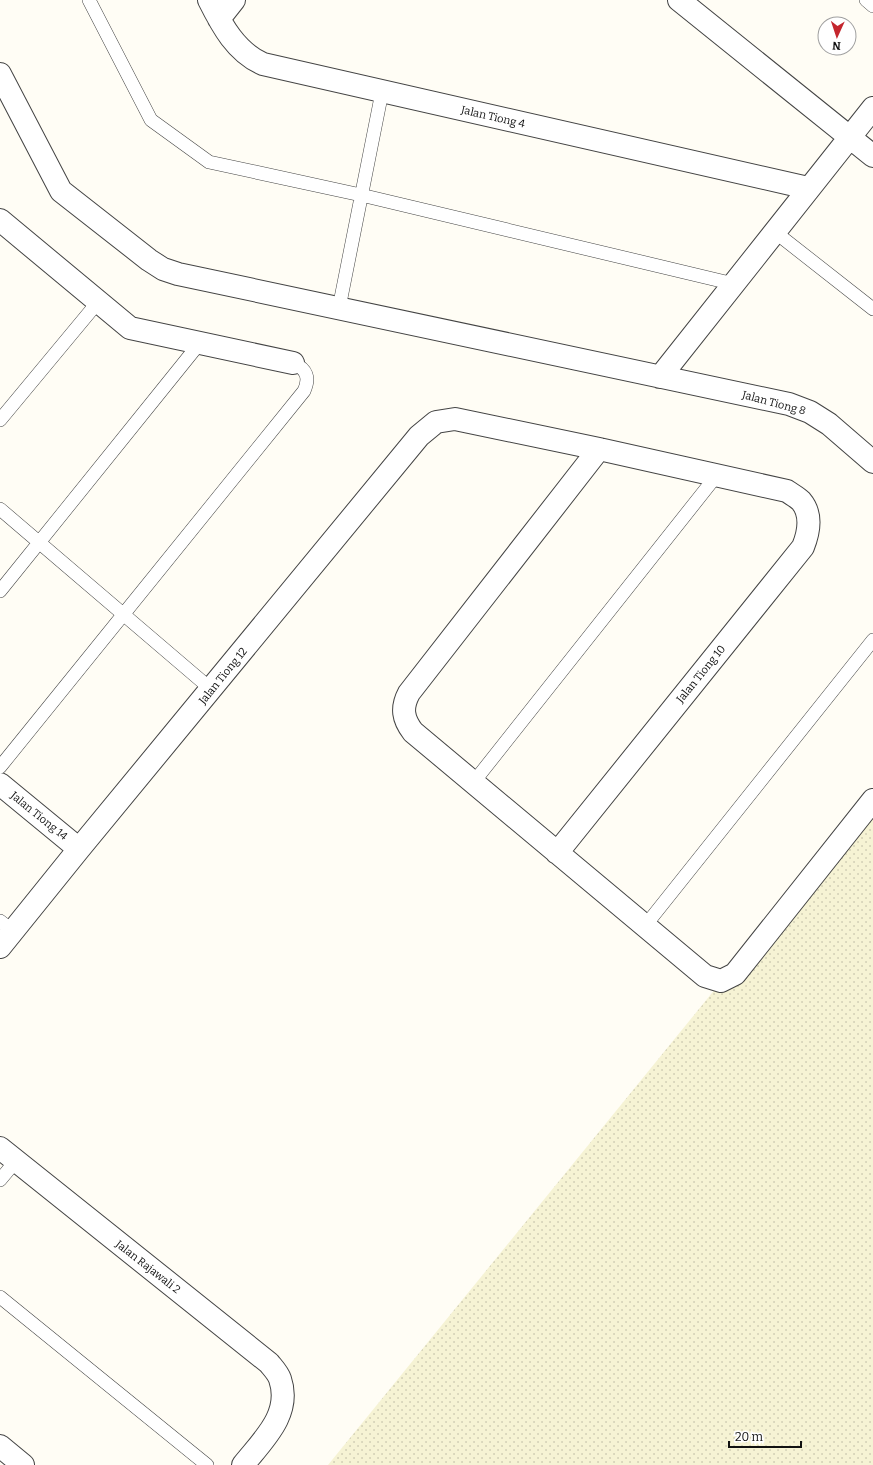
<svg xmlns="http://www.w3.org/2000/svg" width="873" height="1465" viewBox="0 0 873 1465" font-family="Bitter,serif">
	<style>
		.farmland { fill: url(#farmland-dots) }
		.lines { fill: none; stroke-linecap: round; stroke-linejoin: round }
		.service-casing { stroke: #444; stroke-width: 14 }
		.minor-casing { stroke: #444; stroke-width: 24 }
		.service { stroke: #fff; stroke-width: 13 }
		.minor { stroke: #fff; stroke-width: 22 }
		.labels { text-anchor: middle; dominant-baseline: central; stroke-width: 4; stroke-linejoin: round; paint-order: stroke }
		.street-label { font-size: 11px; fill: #111; stroke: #fff }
	</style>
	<defs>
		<pattern id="farmland-dots" width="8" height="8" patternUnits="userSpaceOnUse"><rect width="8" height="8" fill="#f6f3d4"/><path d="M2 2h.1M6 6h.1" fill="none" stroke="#d2cfb5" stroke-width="1.8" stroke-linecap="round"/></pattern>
	</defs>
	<rect width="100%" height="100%" fill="#fffdf5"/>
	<path class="farmland" d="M873,795V1465H328Z"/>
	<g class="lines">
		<defs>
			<path id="service" d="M89,0L151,120L209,162L361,195L734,284
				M866,0L873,6
				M775,232L873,309
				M339,308L382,92
				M0,420L98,302
				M0,509L212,690
				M0,591L199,344
				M0,767L304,391C310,378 307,369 293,363
				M473,783L717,475
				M0,921L13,931
				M645,926L873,640
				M0,1180L15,1162
				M0,1297L207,1465"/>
			<path id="minor" d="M209,0C222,26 236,52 263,64L808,188
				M679,0L873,156
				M219,19L234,0
				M0,74L61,191L149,260L163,269L178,274L789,404L810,412L829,424L873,462
				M0,220L130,328L293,363
				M660,377L873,108
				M599,449L409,693C401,708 403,719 413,732L705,976L721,981L735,974L873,800
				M0,784L79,849
				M0,947L79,849L419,436L436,422L455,419L599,449L787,491C791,494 797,497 801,501C812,514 809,532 803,547L557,853
				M0,1148L269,1363C273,1368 278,1373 280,1379C292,1414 263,1440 243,1465
				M0,1446L23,1465"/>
		</defs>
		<use href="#service" class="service-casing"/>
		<use href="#minor" class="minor-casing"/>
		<use href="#service" class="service"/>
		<use href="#minor" class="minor"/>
	</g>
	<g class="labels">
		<g class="street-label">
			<text transform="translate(493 117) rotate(13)">Jalan Tiong 4</text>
			<text transform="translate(774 403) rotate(15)">Jalan Tiong 8</text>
			<text transform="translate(701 674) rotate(-51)">Jalan Tiong 10</text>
			<text transform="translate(223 676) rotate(-51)">Jalan Tiong 12</text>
			<text transform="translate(39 816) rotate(39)">Jalan Tiong 14</text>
			<text transform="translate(148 1267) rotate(38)">Jalan Rajawali 2</text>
		</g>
	</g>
	<g transform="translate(837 36) rotate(183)"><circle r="19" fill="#ffffff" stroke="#a0a0a0"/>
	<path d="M0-3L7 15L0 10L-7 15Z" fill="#c4262e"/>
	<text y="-6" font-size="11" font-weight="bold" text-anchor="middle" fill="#111111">N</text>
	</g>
	<path d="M729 1441v6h72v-6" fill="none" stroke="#111111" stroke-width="2"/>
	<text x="735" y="1441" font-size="12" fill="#111111" stroke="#ffffff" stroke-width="3" paint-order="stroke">20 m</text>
</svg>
